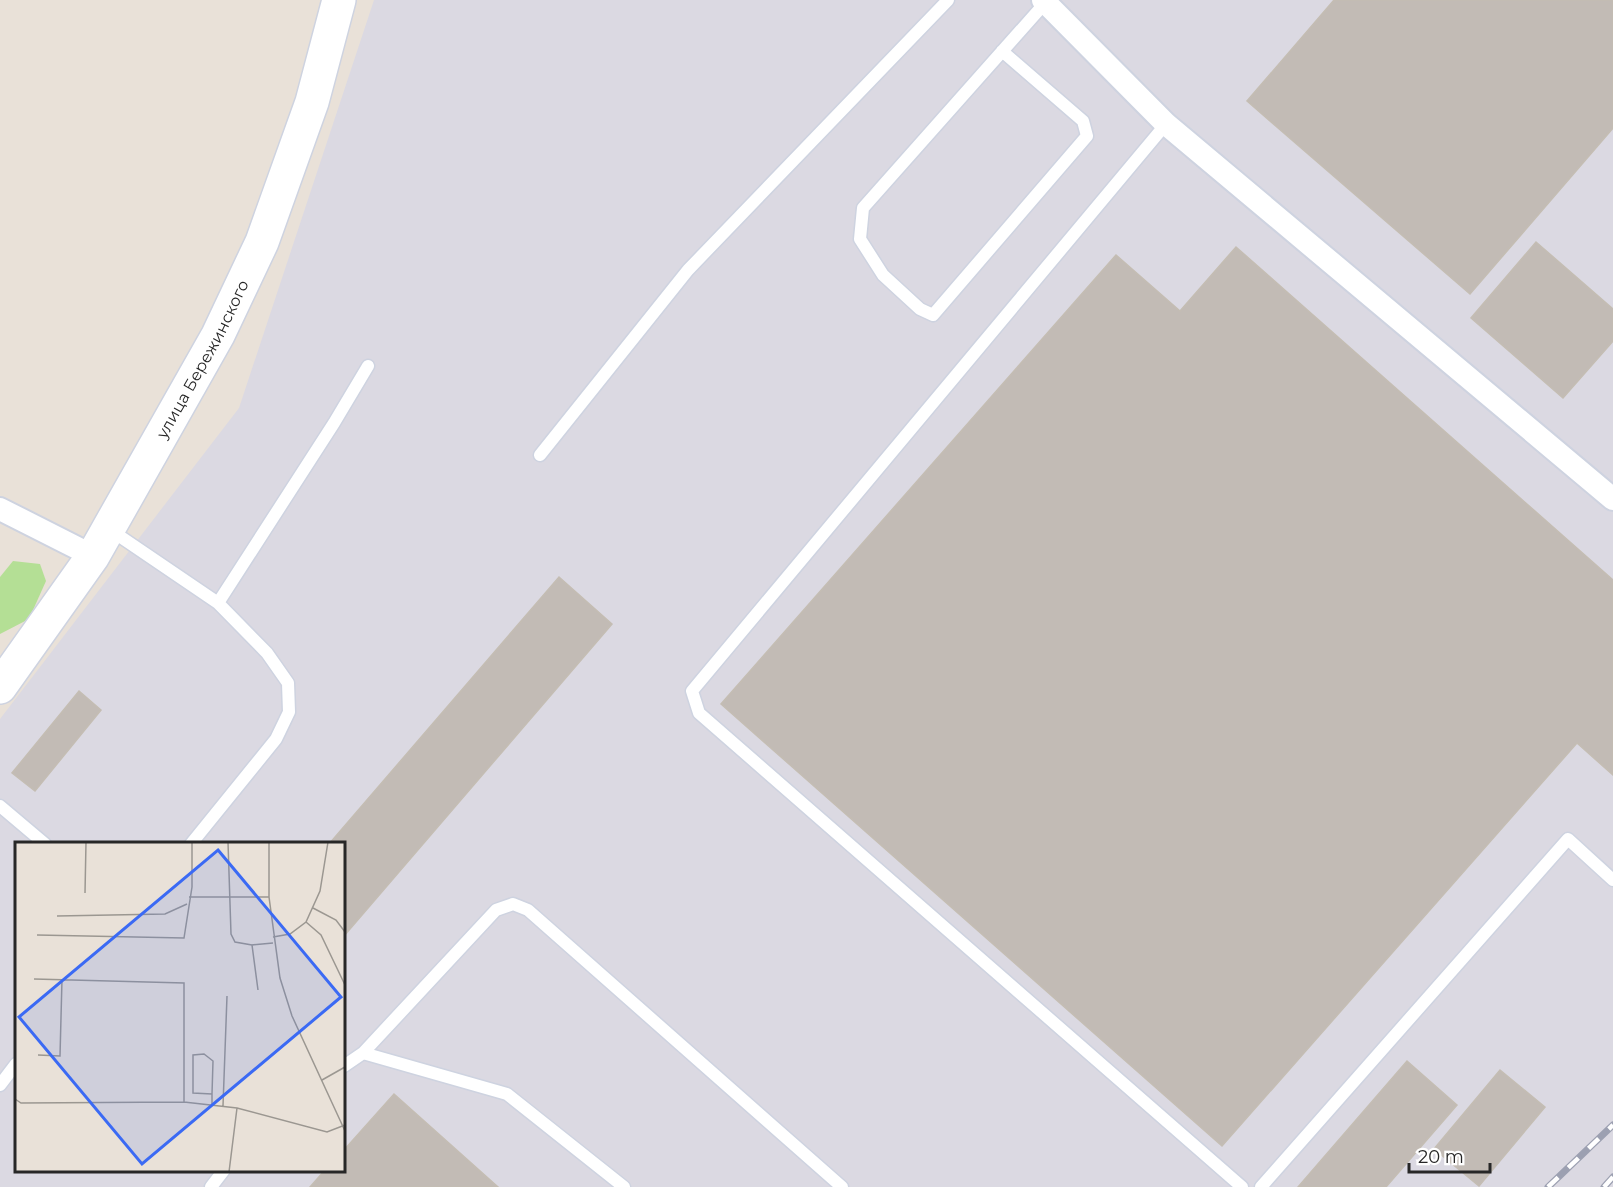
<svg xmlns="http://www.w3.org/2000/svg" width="1613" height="1187" viewBox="0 0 1613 1187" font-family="Montserrat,sans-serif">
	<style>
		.industrial { fill: #dbd9e2; fill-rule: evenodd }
		.green { fill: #b4df95 }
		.building { fill: #c2bbb5; stroke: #c4bdb3; stroke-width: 1.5 }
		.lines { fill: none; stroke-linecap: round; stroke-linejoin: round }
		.service-casing { stroke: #ced3e0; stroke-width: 15 }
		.minor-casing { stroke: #ced3e0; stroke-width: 26 }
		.secondary-casing { stroke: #ced3e0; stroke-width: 36 }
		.service { stroke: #fff; stroke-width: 12 }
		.minor { stroke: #fff; stroke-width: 22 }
		.secondary { stroke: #fff; stroke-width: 33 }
		.rail-casing { stroke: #9ca0b1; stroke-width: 7 }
		.rail { stroke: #fff; stroke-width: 4.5; stroke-dasharray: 14; stroke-linecap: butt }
		.labels { text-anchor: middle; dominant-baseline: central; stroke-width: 4.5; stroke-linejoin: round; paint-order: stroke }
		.street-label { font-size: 16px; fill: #272727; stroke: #fff }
		.inset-road { fill: none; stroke: #9b9791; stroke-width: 1.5 }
		.view { fill: #3b6af4; fill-opacity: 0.15; stroke: #3b6af4; stroke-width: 3 }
		.inset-edge { fill: none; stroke: #272727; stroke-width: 3 }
	</style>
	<rect width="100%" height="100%" fill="#e9e1d8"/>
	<path class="industrial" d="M374,0H1613V1187H0V719L239,408ZM16,844H344V1170H16Z"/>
	<path class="green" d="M13,561L40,564L46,581L29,619L0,634V577Z"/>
	<path class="building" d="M1334,0H1613V128L1470,294L1247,101Z
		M1536,242L1613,309V341L1563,398L1471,318Z
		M1236,247L1613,580V775L1577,743L1222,1146L721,704L1116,255L1180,311Z
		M559,577L612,624L344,936V844H329Z
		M79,691L101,710L35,791L12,773Z
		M1407,1061L1457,1105L1386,1187H1298Z
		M1500,1070L1545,1107L1479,1186L1434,1149Z
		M394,1094L498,1187H310L325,1170H344V1150Z"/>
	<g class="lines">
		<defs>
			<path id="service" d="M1002,51L1083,121L1087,136L933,315L920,309L883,275L860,239L863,208L1045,3
				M1166,124L692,691L699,713L1242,1187
				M540,455L688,270L948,0
				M109,529L218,603L334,423L368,366
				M0,806L45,844
				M191,844L276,739L289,712L288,683L267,653L218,603
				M363,1053L507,1094L624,1187
				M344,1066L363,1053L496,910L513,904L528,910L842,1187
				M0,1085L16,1064
				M211,1187L224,1170
				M1261,1187L1568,839L1613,880"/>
			<path id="minor" d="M1043,0L1166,124L1613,499
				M0,509L93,556"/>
			<g id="secondary">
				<path id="s1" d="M0,687L93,556L218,335L262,242L312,102L339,0"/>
			</g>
		</defs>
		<use href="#service" class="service-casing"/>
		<use href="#minor" class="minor-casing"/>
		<use href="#secondary" class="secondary-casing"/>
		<use href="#service" class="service"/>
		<use href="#minor" class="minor"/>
		<use href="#secondary" class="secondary"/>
		<defs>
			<path id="rail" d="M1548,1187L1613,1125
				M1604,1187L1613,1177"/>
		</defs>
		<use href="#rail" class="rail-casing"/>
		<use href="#rail" class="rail"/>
	</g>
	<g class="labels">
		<g class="street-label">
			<text stroke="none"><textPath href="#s1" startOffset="386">улица Бережинского</textPath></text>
		</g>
	</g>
	<g transform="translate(15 842)">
		<rect width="330" height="330" fill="#e9e1d8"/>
		<path class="inset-road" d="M213,0L216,92L220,100L237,103M254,0V55L265,136L277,174L330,289M70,51L71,0M174,55H254M298,66L321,78L330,90M42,74L150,72L172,62M291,80L306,93L330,143M0,86V124M22,93L169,96L177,45V0M258,95L275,92L291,80L305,49L313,0M19,137L169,141V260M243,148L237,103L258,101M23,213L45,214L47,137M307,238L330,225M0,257L6,261L169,260L222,266L312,290L330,283M197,263V252L198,219L189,212L178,213V251L197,252M208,264L212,154M214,330L222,266"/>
		<path class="view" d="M203,8L326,155L127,322L4,175Z"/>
		<rect width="330" height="330" class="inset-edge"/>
	</g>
	<path d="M1409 1163v9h81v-9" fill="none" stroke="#272727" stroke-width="3"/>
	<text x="1418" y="1163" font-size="18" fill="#272727" stroke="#ffffff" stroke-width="4.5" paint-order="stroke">20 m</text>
</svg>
